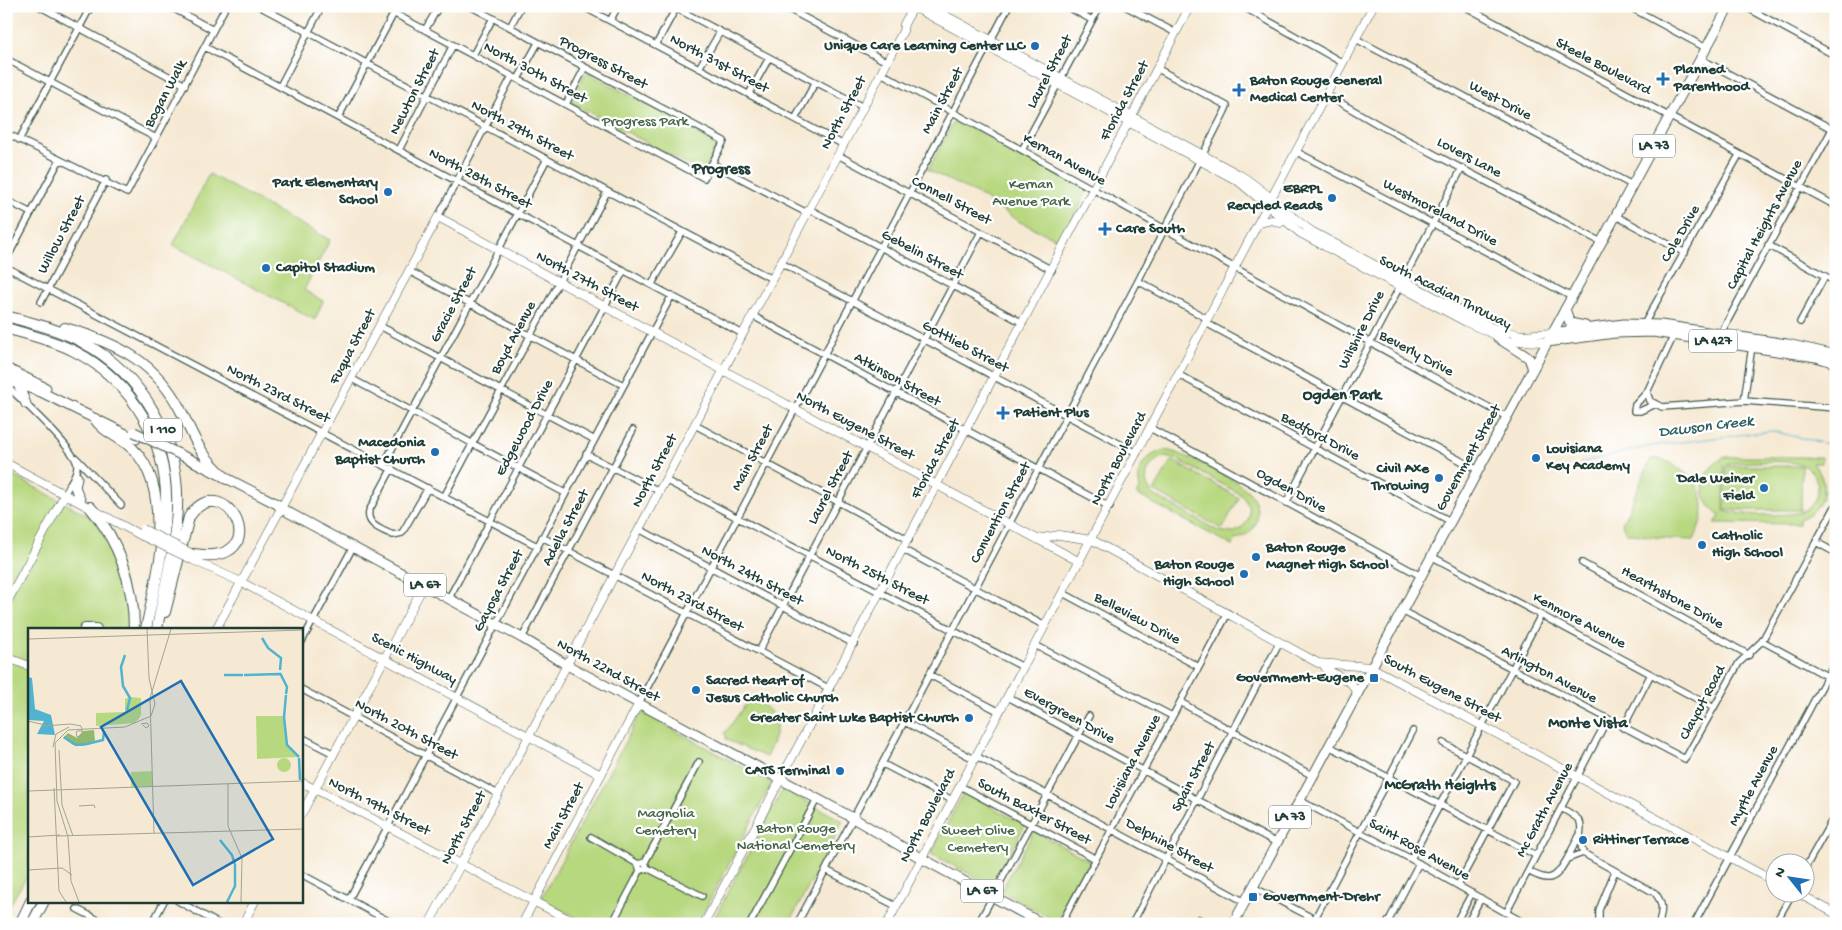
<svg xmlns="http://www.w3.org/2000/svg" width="1842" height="930" viewBox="0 0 1842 930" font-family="'Gochi Hand',sans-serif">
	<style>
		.green { fill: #b8d880; stroke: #6c8a5a; fill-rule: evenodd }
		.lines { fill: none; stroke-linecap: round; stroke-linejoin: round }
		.stream { stroke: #50b3cf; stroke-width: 1 }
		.street-casing { stroke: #3f574c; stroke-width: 8 }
		.secondary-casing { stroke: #3f574c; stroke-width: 9 }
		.primary-casing { stroke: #3f574c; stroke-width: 11 }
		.highway-casing { stroke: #3f574c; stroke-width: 12 }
		.street { stroke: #fff; stroke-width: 5.5 }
		.secondary { stroke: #fff; stroke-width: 8 }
		.primary { stroke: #fff; stroke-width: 9 }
		.highway { stroke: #fff; stroke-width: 10 }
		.secondary-bridge-casing { stroke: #3f574c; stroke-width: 9; stroke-linecap: butt }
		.primary-bridge-casing { stroke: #3f574c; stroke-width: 11; stroke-linecap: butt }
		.secondary-bridge { stroke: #fff; stroke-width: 8 }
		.primary-bridge { stroke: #fff; stroke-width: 9 }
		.poi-dot { fill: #1f6fb2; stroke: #fff; stroke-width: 2 }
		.labels { text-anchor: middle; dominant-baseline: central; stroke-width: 4.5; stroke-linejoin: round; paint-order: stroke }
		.shield { fill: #fff; stroke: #627771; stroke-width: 1 }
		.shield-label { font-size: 14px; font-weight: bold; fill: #1f3d34 }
		.poi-label { font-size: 15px; font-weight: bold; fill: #1f3d34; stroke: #fff; text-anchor: start }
		.street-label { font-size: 15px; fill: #1f3d34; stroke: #fff }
		.park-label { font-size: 15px; fill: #456447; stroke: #fff }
		.neighbourhood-label { font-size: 16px; font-weight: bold; fill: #1f3d34; stroke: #fff }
		.water-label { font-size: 16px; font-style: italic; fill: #2e6062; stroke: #fff }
		.inset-river { fill: none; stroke: #50b3cf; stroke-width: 2.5 }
		.inset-road { fill: none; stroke: #a0a493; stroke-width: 1 }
		.view { fill: #1f6fb2; fill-opacity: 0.15; stroke: #1f6fb2; stroke-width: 2.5 }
		.inset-edge { fill: none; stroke: #1f3d34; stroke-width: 2.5 }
	</style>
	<rect width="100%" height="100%" fill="#fff"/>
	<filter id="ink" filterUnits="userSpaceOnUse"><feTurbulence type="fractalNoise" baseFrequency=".02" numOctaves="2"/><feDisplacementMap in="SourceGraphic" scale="10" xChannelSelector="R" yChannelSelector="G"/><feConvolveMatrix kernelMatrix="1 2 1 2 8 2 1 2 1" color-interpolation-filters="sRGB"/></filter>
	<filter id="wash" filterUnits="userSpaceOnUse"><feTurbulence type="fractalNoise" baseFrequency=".0096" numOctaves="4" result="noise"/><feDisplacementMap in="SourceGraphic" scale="20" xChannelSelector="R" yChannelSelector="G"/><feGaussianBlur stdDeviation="1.12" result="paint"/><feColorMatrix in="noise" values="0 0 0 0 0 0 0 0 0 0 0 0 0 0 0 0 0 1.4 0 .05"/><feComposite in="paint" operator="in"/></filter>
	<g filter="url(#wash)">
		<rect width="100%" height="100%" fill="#f6e9d3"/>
		<path class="green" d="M586,72L719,143L703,173L571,102Z
			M955,119L1088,190L1061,241L1018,221L981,196L928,170Z
			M209,174L330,240L304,290L323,301L315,320L173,245Z
			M1165,450C1182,452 1236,479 1248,491C1256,499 1260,513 1256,523C1252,532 1244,537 1235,540L1233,546L1136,494L1140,488C1135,468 1146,455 1165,450ZM1163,457L1176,459L1240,494C1255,508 1251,526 1232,533L1218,531L1154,495C1140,482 1146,464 1163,457Z
			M1723,457H1821V463H1812C1832,482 1825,511 1799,519V524L1715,523L1720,516C1705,506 1697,486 1709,470C1713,464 1720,461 1723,457ZM1734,463C1753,463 1782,459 1799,464C1822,470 1824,501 1803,511C1792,517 1737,515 1724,511V465Z
			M1651,459C1661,457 1668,462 1676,467C1708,486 1708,509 1694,540L1669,539L1626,533L1622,524Z
			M1172,460L1239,498L1222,529L1154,491Z
			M1726,466H1802L1801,510H1725Z
			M6,472L95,519L114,553L122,577L131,629H29V873L6,911Z
			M751,697C782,715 781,727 766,757L727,740L725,733Z
			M641,712L772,783L697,924H588L541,899Z
			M783,789L843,821L789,924H711Z
			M964,792L1025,825L993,886L931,854Z
			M1034,831L1090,861L1057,922L1001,891Z"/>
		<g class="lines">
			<path class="stream" d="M1580,463L1650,446L1771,431L1836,446"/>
		</g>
	</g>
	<g filter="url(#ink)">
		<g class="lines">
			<defs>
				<path id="street" d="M39,6L185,85
					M169,6L213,30
					M259,6L772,279
					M380,6L704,178L724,141L470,6
					M582,6L844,145
					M672,6L863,107
					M783,6L887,62
					M1066,6L1092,20
					M1125,6L1176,33
					M1242,6L1343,63
					M1464,6L1836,206
					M1628,6L1706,48
					M1744,6L1836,56
					M610,21L618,6
					M510,27L521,6
					M425,30L439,6
					M1356,39L1632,185
					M656,45L676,8
					M205,47L743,334
					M473,55L493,18
					M6,59L156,138
					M1701,59L1836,131
					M699,68L720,32
					M1158,69L1227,106L1225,111
					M881,73C1090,186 1297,304 1507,417
					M518,79L538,43
					M280,86L322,6
					M749,94L769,58
					M1327,95L1379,125L1601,242
					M566,104L585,67
					M338,118L394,13
					M795,119L815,83
					M6,133L127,193L226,6
					M19,140L91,6
					M399,150L453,45
					M1022,150L1100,6
					M1297,152L1572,297
					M838,155L1052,270
					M713,164L807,213
					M6,200L31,213
					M809,209L1023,323
					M1616,216L1685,253
					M438,217L512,76
					M1768,245L1836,282
					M6,260L59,161
					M781,263L1137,453
					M6,267L537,546
					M409,271L623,385
					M1138,281L1208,319
					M652,284L682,232
					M41,302L106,180
					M753,316L1110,507
					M1800,322L1825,276
					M1206,323L1478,470
					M1644,324L1739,155
					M380,326L593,439
					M1674,335L1647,392L1650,401L1662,407L1744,401L1836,408
					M1722,336V331L1836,122
					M1179,375L1450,521
					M352,379L565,493
					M6,385C19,398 78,451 77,466C77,475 68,485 65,494
					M1647,392L1635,405L1634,411H1640L1656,404
					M1744,401L1752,346
					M695,425L909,540
					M1150,428L1421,576
					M586,454L659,491
					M76,458L121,505
					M384,464L547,159
					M392,468L369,511C366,525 382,530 393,535L402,533L428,488
					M665,480L1023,667
					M444,497L607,192
					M1286,503L1462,168
					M639,529L854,644
					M542,537L830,689
					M1816,542L1836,553
					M904,550L1045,626
					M1431,556L1714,708
					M1582,563L1749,655
					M1063,593L1199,667
					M449,598L624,270
					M1402,611L1685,759L1739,663L1762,641L1836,505
					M522,638L633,430
					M1762,641L1836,681
					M301,643L353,547
					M1035,645L1172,716
					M759,651L981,232
					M930,675L1000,712
					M301,689L498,794
					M1008,697L1277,843
					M1180,702L1313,776
					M639,703L1009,6
					M905,722L974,759
					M1623,728L1651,674
					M301,737L334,754
					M1443,743L1514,781L1458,885
					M1329,746L1535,855
					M976,756L1245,902
					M883,764L952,800
					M960,786L1096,859
					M1299,800L1411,859L1526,924
					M1561,808C1595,826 1573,824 1583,853
					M591,837L638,864
					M1411,859L1541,615
					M1567,859L1579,836
					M645,862L699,762
					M647,868L702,896
					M826,870L896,906
					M1804,870L1836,813
					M1528,871C1550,883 1555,880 1567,859L1583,853L1655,893C1664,904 1662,910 1659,924
					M301,874L394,924
					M1253,887L1324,924
					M349,899L672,295
					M178,901L219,924
					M77,909L106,924
					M1506,913L1607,720
					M152,924L164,901
					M612,924L640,871L647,868L645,862L638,864L640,871
					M750,924L817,799
					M797,924L1138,281L1224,113
					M978,924L1089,716
					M1061,924L1228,613
					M1132,924L1279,643
					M1196,924L1199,919
					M1312,924L1413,731
					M1387,924L1419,863
					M1455,924L1472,893
					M1467,924L1481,898
					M1599,924V910L1615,871
					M1694,924L1836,660
					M1775,924L1793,892"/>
				<path id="secondary" d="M912,6L1238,181L1300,233L1466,322L1509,341L1547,342
					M928,6L1240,175C1267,191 1287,215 1313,232L1493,328L1521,335L1552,333
					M1259,223L1272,220L1280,223L1284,220
					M6,463L142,536
					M1037,539L1059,535L1092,540L1318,663L1371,667L1774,881
					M193,560L241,582L601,775
					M6,604L65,494
					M216,629L438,217L1080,562
					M6,657L29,666
					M1324,665L1326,669L1351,683L1357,693
					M301,782L578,924
					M301,815L424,585
					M1796,892L1836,914
					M243,924L255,901
					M429,924L838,155L903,31L904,24L914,6
					M522,924L639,703
					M704,924L1190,6
					M887,924L1373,6"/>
				<path id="primary" d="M1565,309L1570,323L1585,326
					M1552,333L1624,324L1661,325L1787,344L1836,355
					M1498,338L1529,358L1533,369
					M1547,342L1615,333L1653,332L1816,357L1836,363
					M6,368L46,388
					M16,379L26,404
					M6,380L41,392L136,439
					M191,460L277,504L282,509L522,638L567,665L853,818L921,858L1043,924
					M77,477L75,487L81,502
					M1233,924L1729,6"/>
				<path id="highway" d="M6,316C32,323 59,329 82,342C143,374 180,440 177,508C175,548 164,589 157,629
					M6,328C29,335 53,340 74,351C133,381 169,444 166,509C164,549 154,590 146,629
					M65,328C117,343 157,362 182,413C197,444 200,455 227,479
					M95,419C101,429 116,436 126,443C154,464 159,503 157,536
					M90,507C119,541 134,584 134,629
					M165,612L189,517C224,464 280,567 193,554
					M85,629H96
					M20,924L31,901
					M32,924L44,901"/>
			</defs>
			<use href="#street" class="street-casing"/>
			<use href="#secondary" class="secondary-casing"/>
			<use href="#primary" class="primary-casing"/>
			<use href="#highway" class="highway-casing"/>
			<use href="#street" class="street"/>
			<use href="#secondary" class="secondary"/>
			<use href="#primary" class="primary"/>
			<use href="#highway" class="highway"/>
			<defs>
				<path id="secondary-bridge" d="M143,529L193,554
					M142,536L193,560"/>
				<path id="primary-bridge" d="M134,432L191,460"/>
			</defs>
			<use href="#secondary-bridge" class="secondary-bridge-casing"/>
			<use href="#primary-bridge" class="primary-bridge-casing"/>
			<use href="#secondary-bridge" class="secondary-bridge"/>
			<use href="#primary-bridge" class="primary-bridge"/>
		</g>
	</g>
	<g class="poi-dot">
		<circle cx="1035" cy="46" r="5"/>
		<path d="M1660.5 71.5h5v5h5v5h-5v5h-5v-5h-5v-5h5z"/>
		<path d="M1236.5 82.5h5v5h5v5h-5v5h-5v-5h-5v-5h5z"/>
		<circle cx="388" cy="192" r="5"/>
		<circle cx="1332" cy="198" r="5"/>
		<path d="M1102.5 221.5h5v5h5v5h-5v5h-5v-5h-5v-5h5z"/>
		<circle cx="266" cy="268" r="5"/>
		<path d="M1000.5 405.5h5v5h5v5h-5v5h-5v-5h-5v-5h5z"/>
		<circle cx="435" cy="452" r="5"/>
		<circle cx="1536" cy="458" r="5"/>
		<circle cx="1439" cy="478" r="5"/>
		<circle cx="1764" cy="488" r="5"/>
		<circle cx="1702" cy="545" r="5"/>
		<circle cx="1256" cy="557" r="5"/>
		<circle cx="1244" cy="574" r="5"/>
		<rect x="1369" y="673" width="10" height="10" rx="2.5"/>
		<circle cx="696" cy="690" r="5"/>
		<circle cx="969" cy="718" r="5"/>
		<circle cx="840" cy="771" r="5"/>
		<circle cx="1583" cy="840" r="5"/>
		<rect x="1248" y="892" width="10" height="10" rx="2.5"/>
	</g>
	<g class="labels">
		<g class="shield">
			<rect x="1633" y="134.5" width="42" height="23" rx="4"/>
			<rect x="1689" y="329.5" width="48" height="23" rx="4"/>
			<rect x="144" y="418.5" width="38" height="23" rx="4"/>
			<rect x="404" y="573.5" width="42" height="23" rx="4"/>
			<rect x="1269" y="805.5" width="42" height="23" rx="4"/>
			<rect x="961" y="879.5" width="42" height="23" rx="4"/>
		</g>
		<g class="shield-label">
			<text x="1654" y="146">LA 73</text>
			<text x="1713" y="341">LA 427</text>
			<text x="163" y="430">I 110</text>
			<text x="425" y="585">LA 67</text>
			<text x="1290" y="817">LA 73</text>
			<text x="982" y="891">LA 67</text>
		</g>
		<g class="poi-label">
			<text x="1025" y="46" text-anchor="end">Unique Care Learning Center LLC</text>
			<text x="1674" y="70">Planned<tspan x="1674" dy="17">Parenthood</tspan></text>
			<text x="1250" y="81">Baton Rouge General<tspan x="1250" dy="17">Medical Center</tspan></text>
			<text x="378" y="183" text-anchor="end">Park Elementary<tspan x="378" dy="17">School</tspan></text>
			<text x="1322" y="189" text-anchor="end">EBRPL<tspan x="1322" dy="17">Recycled Reads</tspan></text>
			<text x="1116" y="229">Care South</text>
			<text x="276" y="268">Capitol Stadium</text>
			<text x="1014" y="413">Patient Plus</text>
			<text x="425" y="443" text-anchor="end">Macedonia<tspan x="425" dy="17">Baptist Church</tspan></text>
			<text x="1546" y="449">Louisiana<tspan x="1546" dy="17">Key Academy</tspan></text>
			<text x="1429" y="469" text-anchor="end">Civil Axe<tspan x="1429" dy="17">Throwing</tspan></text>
			<text x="1754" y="479" text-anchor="end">Dale Weiner<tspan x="1754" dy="17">Field</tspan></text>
			<text x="1712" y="536">Catholic<tspan x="1712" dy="17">High School</tspan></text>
			<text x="1266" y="548">Baton Rouge<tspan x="1266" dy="17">Magnet High School</tspan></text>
			<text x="1234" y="565" text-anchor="end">Baton Rouge<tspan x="1234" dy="17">High School</tspan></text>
			<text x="1364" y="678" text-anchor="end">Government-Eugene</text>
			<text x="706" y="681">Sacred Heart of<tspan x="706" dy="17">Jesus Catholic Church</tspan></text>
			<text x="959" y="718" text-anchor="end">Greater Saint Luke Baptist Church</text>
			<text x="830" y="771" text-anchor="end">CATS Terminal</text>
			<text x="1593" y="840">Rittiner Terrace</text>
			<text x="1263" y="897">Government-Drehr</text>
		</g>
		<g class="street-label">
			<text transform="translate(603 63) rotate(28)">Progress Street</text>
			<text transform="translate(719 64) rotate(28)">North 31st Street</text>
			<text transform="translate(1603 67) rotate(28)">Steele Boulevard</text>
			<text transform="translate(1050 72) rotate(-62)">Laurel Street</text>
			<text transform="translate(535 73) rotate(28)">North 30th Street</text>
			<text transform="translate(415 92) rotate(-63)">Newton Street</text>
			<text transform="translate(166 94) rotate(-62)">Bogan Walk</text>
			<text transform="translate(943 101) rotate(-62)">Main Street</text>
			<text transform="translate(1125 101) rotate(-62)">Florida Street</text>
			<text transform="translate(1500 101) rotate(28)">West Drive</text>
			<text transform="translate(844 113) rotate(-62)">North Street</text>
			<text transform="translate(522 131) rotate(28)">North 29th Street</text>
			<text transform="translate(1469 158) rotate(28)">Lovers Lane</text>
			<text transform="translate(1064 160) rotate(29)">Kernan Avenue</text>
			<text transform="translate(480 179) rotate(28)">North 28th Street</text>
			<text transform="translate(951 201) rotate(28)">Connell Street</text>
			<text transform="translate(1440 213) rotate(28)">Westmoreland Drive</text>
			<text transform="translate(1765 225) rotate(-62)">Capital Heights Avenue</text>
			<text transform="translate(1681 234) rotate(-60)">Cole Drive</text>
			<text transform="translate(62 235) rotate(-62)">Willow Street</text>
			<text transform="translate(922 255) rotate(28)">Gebelin Street</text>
			<text transform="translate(587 282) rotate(28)">North 27th Street</text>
			<text transform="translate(1445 293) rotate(27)">South Acadian Thruway</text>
			<text transform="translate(454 305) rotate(-62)">Gracie Street</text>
			<text transform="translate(1362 330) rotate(-63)">Wilshire Drive</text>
			<text transform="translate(514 338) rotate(-62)">Boyd Avenue</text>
			<text transform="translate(353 347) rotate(-62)">Fuqua Street</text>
			<text transform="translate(965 347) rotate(28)">Gottlieb Street</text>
			<text transform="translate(1416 354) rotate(28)">Beverly Drive</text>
			<text transform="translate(897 380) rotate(29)">Atkinson Street</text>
			<text transform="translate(278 394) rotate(27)">North 23rd Street</text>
			<text transform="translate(855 426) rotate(28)">North Eugene Street</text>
			<text transform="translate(525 428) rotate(-62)">Edgewood Drive</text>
			<text transform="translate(1320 437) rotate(28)">Bedford Drive</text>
			<text transform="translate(753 458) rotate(-62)">Main Street</text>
			<text transform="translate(1469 458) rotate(-61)">Government Street</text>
			<text transform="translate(936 459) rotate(-62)">Florida Street</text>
			<text transform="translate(1119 459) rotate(-62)">North Boulevard</text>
			<text transform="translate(655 471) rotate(-62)">North Street</text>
			<text transform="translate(831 488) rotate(-62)">Laurel Street</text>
			<text transform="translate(1291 491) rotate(29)">Ogden Drive</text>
			<text transform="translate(1001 513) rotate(-62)">Convention Street</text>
			<text transform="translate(566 528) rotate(-62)">Adella Street</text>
			<text transform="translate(752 576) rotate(28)">North 24th Street</text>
			<text transform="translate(877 576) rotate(27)">North 25th Street</text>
			<text transform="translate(499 591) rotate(-62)">Gayosa Street</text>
			<text transform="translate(1672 598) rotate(29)">Hearthstone Drive</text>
			<text transform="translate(692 602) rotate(28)">North 23rd Street</text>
			<text transform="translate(1137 619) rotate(28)">Belleview Drive</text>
			<text transform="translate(1579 621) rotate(28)">Kenmore Avenue</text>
			<text transform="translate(414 659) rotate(28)">Scenic Highway</text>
			<text transform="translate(608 671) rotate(29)">North 22nd Street</text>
			<text transform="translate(1549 675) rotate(28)">Arlington Avenue</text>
			<text transform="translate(1442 689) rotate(28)">South Eugene Street</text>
			<text transform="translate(1703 703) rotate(-62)">Claycut Road</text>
			<text transform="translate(1069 716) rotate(29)">Evergreen Drive</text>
			<text transform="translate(406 730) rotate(28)">North 20th Street</text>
			<text transform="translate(1133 762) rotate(-62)">Louisiana Avenue</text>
			<text transform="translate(1194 777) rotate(-62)">Spain Street</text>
			<text transform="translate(1754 786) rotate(-62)">Myrtle Avenue</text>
			<text transform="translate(379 807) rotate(27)">North 19th Street</text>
			<text transform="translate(1545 810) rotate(-62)">Mc Grath Avenue</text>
			<text transform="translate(1034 812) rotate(28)">South Baxter Street</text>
			<text transform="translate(564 816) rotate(-62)">Main Street</text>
			<text transform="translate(928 816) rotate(-62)">North Boulevard</text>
			<text transform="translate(464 828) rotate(-62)">North Street</text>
			<text transform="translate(1169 846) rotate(29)">Delphine Street</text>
			<text transform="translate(1419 850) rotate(29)">Saint Rose Avenue</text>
		</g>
		<g class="park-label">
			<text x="645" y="122">Progress Park</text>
			<text x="1031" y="185">Kernan<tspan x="1031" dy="17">Avenue Park</tspan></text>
			<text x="666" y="814">Magnolia<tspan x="666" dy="17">Cemetery</tspan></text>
			<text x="796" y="829">Baton Rouge<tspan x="796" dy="17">National Cemetery</tspan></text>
			<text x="978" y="831">Sweet Olive<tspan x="978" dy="17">Cemetery</tspan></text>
		</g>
		<g class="neighbourhood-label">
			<text x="721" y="170">Progress</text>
			<text x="1342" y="396">Ogden Park</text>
			<text x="1588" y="724">Monte Vista</text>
			<text x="1440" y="786">McGrath Heights</text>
		</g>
		<g class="water-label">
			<text transform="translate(1706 428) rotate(-7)">Dawson Creek</text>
		</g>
	</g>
	<g transform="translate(28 628)">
		<rect width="275" height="275" fill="#f6e9d3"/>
		<path d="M101,69L113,70V87L110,92L106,95L68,98V85L97,84V71ZM228,88H255L260,119L270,129L229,131ZM249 137a7 7 0 1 1 14 0a7 7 0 1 1-14 0ZM124,143V158L103,159V144Z" fill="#b8d880"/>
		<path d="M66,102L67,113L55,118L45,117L35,110L40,105L49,110L55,103Z" fill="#92b86e"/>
		<path d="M0,49L4,50L7,81L23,87L27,107L9,106L16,93L0,92Z" fill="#50b3cf"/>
		<path class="inset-river" d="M234,10L240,20L253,30L252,42M97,27L93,39L95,58L102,70L99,82M252,45L259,59L258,66M196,47H215M216,47L252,46M258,67L256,89L259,117L271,129M36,109L48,117L59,116L75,112L76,104M271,130L272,152M192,212L204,227L207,237V258L199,274"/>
		<path class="inset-road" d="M0,11L275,2M0,93L17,97M43,96L53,98V99L54,100V107L49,109L48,104L50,103H53L54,102M113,96L119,95L121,98L118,100L115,97M15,98L43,96M25,119L28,106L41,99M31,122L34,177L45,208M200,156V198L214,230L213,274M26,160L31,263L38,274M0,163L275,153M51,178L66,177L67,180M126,205L122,70L143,1M29,208L275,201M0,209L32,207M0,242L34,240L44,247M51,274L43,253L40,209L29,173L27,115L40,102L97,99L123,88L127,76L121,50L119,1"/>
		<path class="view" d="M153,53L245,211L165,257L73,99Z"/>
		<rect width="275" height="275" class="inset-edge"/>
	</g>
	<rect width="1842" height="930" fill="none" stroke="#fff" stroke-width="25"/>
	<g transform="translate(1790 878) rotate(300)"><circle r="24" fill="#ffffff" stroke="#a5b1ae"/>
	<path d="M0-4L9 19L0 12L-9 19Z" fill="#1f6fb2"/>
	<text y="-8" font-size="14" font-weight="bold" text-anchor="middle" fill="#1f3d34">N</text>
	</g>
</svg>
